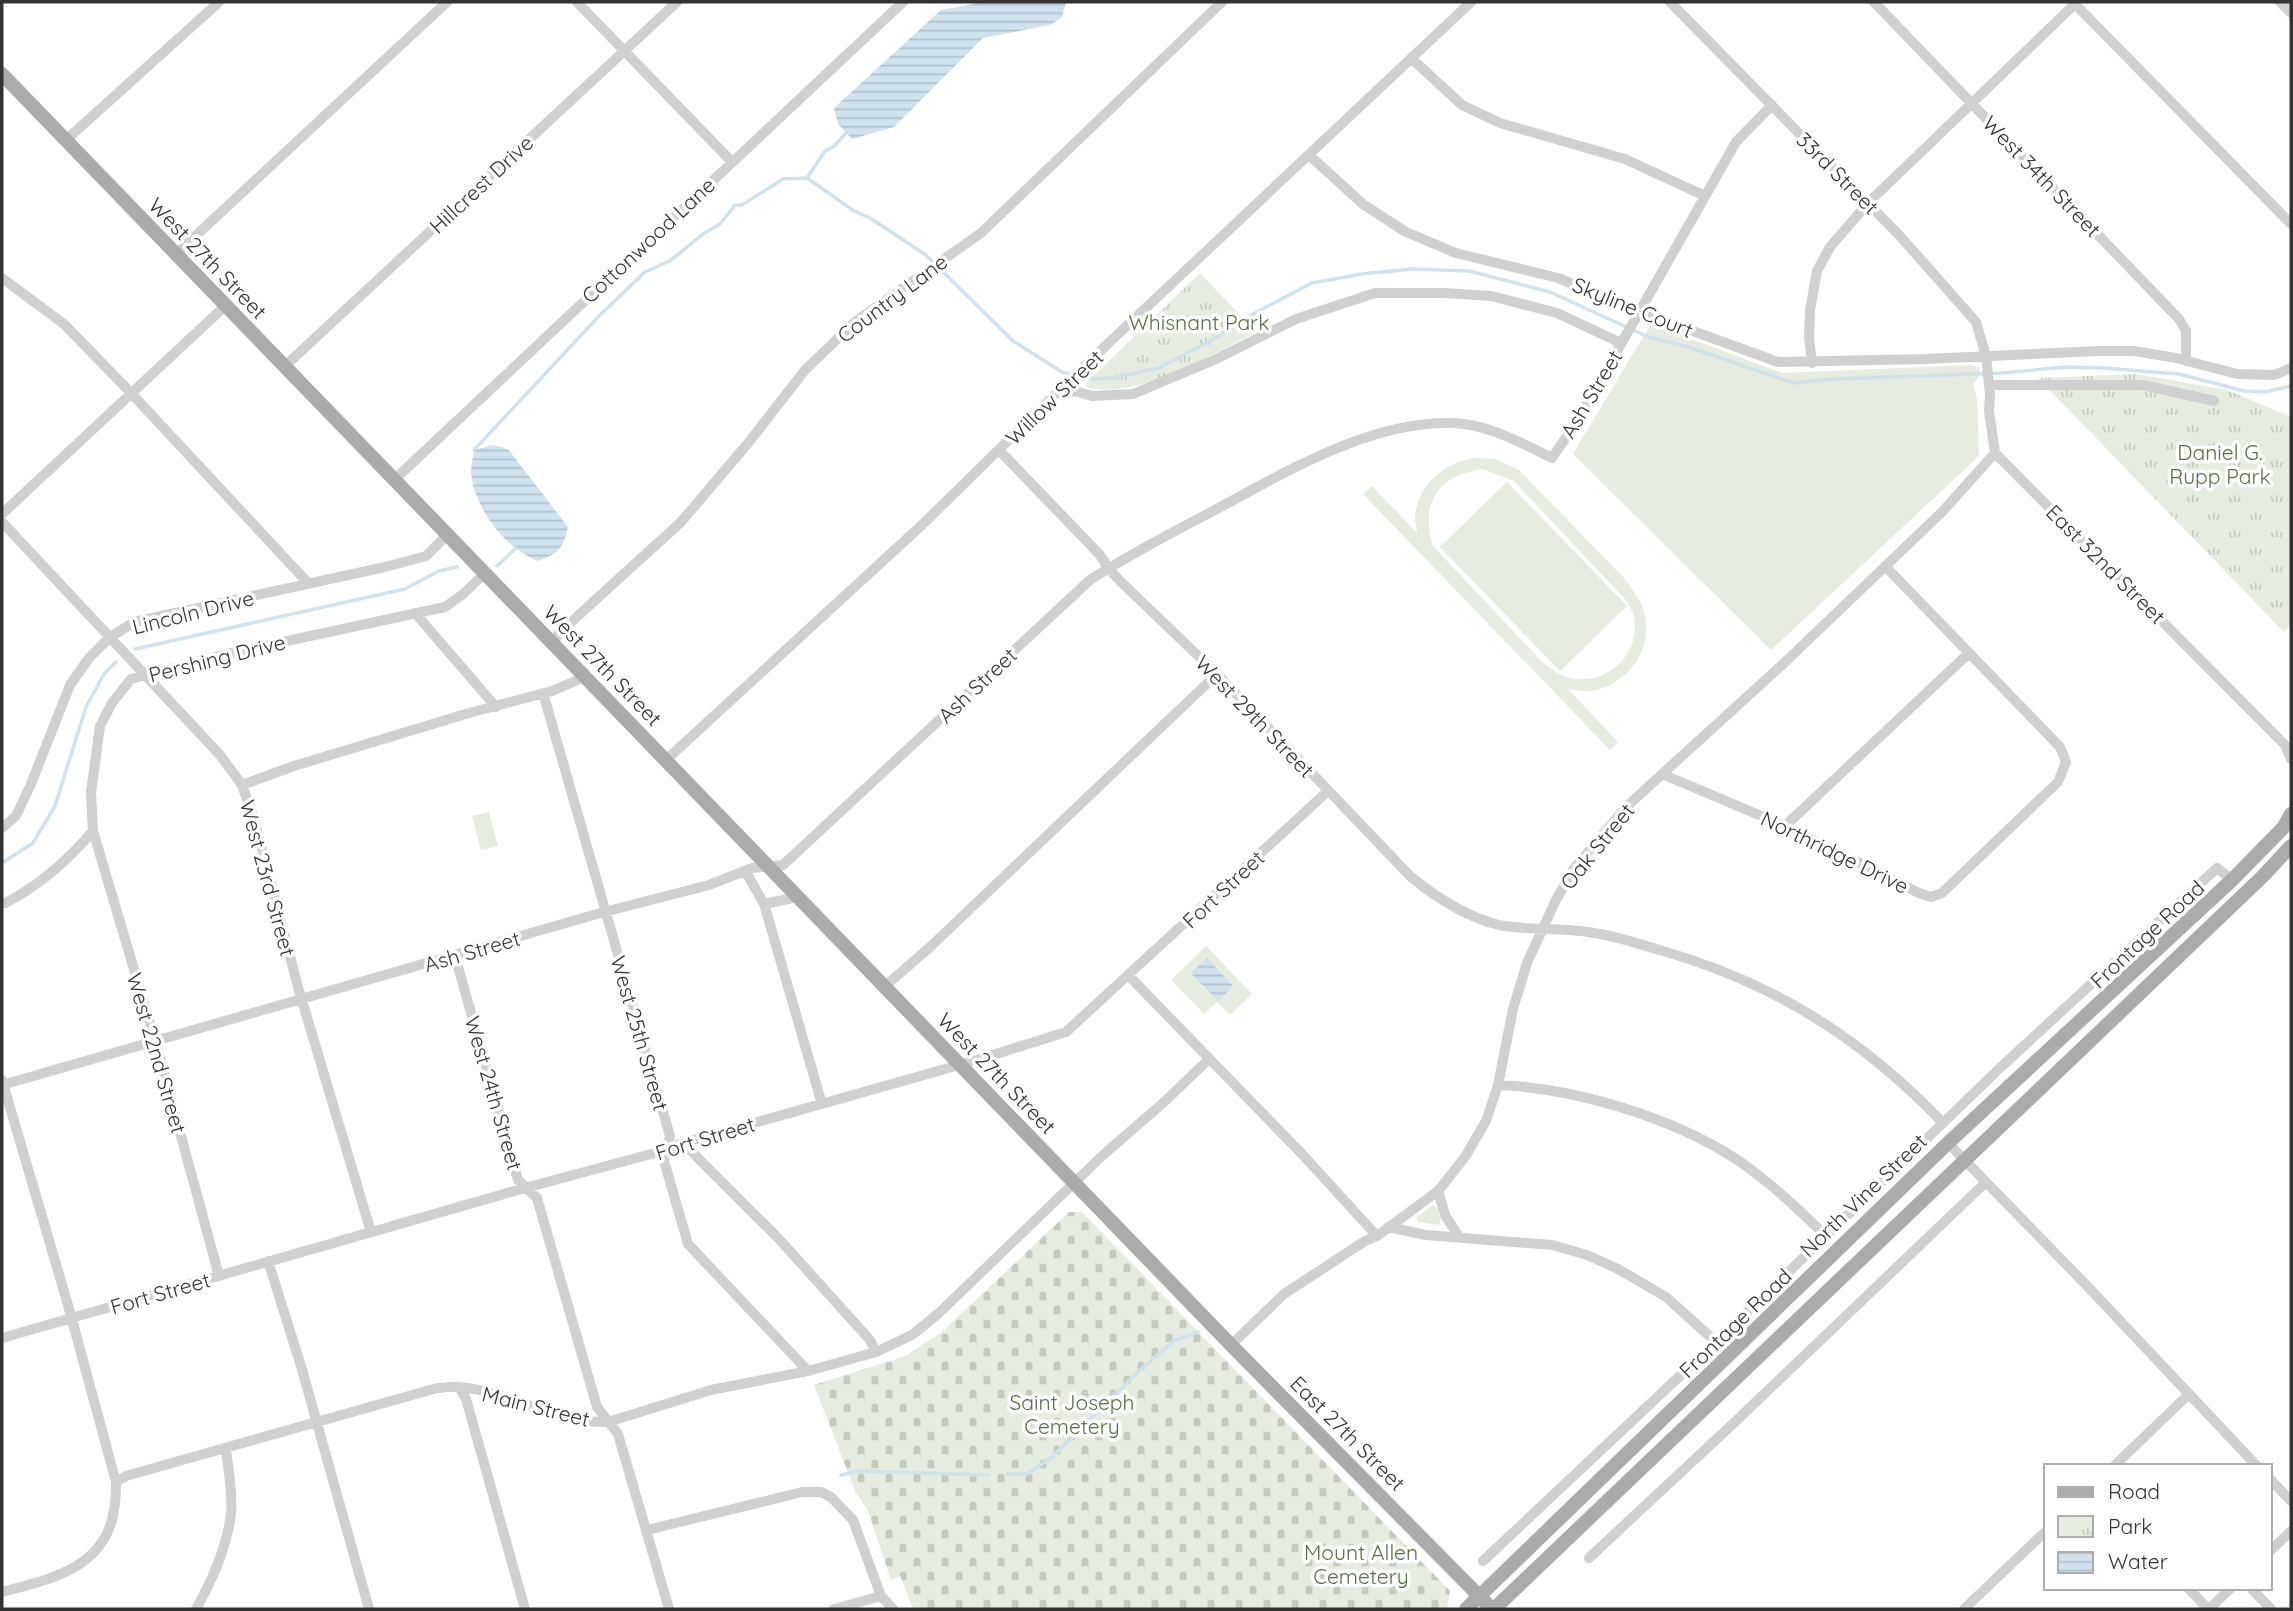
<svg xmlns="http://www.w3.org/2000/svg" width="2293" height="1611" viewBox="0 0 2293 1611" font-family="Quicksand,sans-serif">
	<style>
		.grass { fill: #e6ecdf; fill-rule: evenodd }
		.cemetery { fill: url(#cemetery-stones) }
		.park { fill: url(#park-tufts) }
		.water { fill: url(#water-rules) }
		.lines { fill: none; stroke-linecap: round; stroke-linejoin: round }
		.stream { stroke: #cfe2ee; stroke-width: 3.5 }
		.minor { stroke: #d0d0d0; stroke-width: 10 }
		.major { stroke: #ababab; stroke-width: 14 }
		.labels { text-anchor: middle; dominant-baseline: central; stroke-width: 7; stroke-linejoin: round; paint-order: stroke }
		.street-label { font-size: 21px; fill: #333; stroke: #fff }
		.park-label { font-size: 21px; fill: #56703f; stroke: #fff }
	</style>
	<defs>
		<pattern id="cemetery-stones" width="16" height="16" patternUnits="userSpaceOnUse" patternTransform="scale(1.75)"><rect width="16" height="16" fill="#e6ecdf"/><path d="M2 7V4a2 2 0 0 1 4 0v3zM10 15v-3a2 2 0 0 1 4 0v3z" fill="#c6cbc0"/></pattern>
		<pattern id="park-tufts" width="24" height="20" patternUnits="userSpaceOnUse" patternTransform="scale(1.75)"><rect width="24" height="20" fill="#e6ecdf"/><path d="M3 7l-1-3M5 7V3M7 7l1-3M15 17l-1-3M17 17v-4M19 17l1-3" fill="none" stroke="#c6cbc0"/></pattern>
		<pattern id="water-rules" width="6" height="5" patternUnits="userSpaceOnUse" patternTransform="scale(1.75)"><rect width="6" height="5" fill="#cfe2ee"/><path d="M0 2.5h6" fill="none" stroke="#b2c2cd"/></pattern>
	</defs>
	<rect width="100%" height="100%" fill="#fff"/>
	<path class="grass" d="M1651,324L1782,373L1971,365L1979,367V377L1973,384L1977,399L1979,456L1771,650L1573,454Z
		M1474,458L1495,459L1519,470L1624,578C1634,591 1644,604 1646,622C1649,652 1629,680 1600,689C1589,693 1578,691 1568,689L1618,742L1610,750L1363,494L1372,486L1417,533C1417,528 1415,522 1415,517C1418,484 1444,463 1474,458ZM1483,469L1514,481L1625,599C1628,603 1631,608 1633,613C1644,653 1607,686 1570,678C1559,676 1550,668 1542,662L1433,546C1419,503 1439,475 1483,469Z
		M1507,482L1627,606L1560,671L1440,547Z
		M489,812L498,846L481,850L472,816Z
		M1206,946L1252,994L1230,1015L1217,1002L1204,1014L1171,980Z
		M1433,1205L1437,1208L1441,1221L1439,1225L1418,1222L1417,1217Z"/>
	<path class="cemetery" d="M1069,1212H1082L1450,1591L1447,1609H913L900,1576L891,1580L867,1508L856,1493L814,1385L905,1356L942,1332Z"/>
	<path class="park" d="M1200,273L1256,332C1209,355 1140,400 1086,387L1087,382Z
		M2136,374L2227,390L2291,417V623L2284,632L2038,378Z"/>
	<path class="water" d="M984,2H1066L1062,17L1050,25L983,38L894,127L852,139L838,124L834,108L941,10Z
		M493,445L508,449L568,527C563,548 560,553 538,561C505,548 474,508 471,472C471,465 473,457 474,450Z
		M1207,958L1233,986L1218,1001L1191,973Z"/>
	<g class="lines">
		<path class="stream" d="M807,178L825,151L833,147L846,133
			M1078,376L1095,379L1113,378L1158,368L1205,344L1255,313L1312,283L1362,274L1412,269L1469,271L1550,292L1646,336L1691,348L1794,383L1833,379L2002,373L2065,367L2103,368L2179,374L2244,391L2265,392L2291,386
			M474,450L599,316L645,272L670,261L703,234L720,224L735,205H742L783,179L807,178L854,211L870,218L926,255L1013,341L1062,372L1071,374
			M497,566L516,548
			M135,649L405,589L439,571L457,567
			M2,863L33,843L55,806L86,707L104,674L116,662
			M1007,1474H1027L1052,1457L1139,1371L1175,1340L1198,1332
			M841,1475L856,1471L989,1475"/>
		<path class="minor" d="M577,2L732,162
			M1670,2L1900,236L1976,322L1986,356L1990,395L1989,411L1995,453L2285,745L2291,759
			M1874,2L2179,319L2186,331V361
			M2073,2L2291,224
			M2280,2L2291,13
			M1411,58L1462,105L1500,123L1625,159L1705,196
			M66,140L219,2
			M1309,155L1364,205L1406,232L1456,253L1558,278L1649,315L1778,362L1926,359L2099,351H2134L2176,358L2237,374L2274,375L2291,368
			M175,255L447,2
			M2,278L64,324L131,393L309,584
			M1812,363L1809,338L1810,310L1817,271L1830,247L1868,203L2077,2
			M285,366L677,2
			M1989,385H2143L2214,401
			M1060,390L1079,392L1092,396L1133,394L1214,360L1296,319L1375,293H1444L1491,296L1557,313L1621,343
			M999,450L1100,555L1109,569L1119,580L1217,674L1411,877C1437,898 1466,917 1499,925C1530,931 1563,927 1594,933C1615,936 1636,943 1656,949C1771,981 1861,1037 1943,1123
			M394,480L903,2
			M2,514L225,306
			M2,522L220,755L242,785L254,819L298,987L371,1232
			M415,613L496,707
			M554,644L558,634L681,522L749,442L805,370L856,321L981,233L1222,2
			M543,693L670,1136L664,1161L688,1244L808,1371
			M665,761L923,524L1081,369L1471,2
			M1662,774L1785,826L1919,893L1931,897L1942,893L2058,782L2066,762L2060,747L1885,566
			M242,785L294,766L469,713L552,691L585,677
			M1785,826L1969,653
			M2,828L16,816L31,784L70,685L89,658L109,638L134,622L385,567L426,556L447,535
			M746,872L764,904L822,1104
			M2,903H5C39,886 68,860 93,831
			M764,904L797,897
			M455,956L518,1180L537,1198L597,1407L618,1434L669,1609
			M1129,976L1302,1154L1377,1236
			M884,987L929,948L1217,674
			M2,1080L68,1305L116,1482C116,1491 116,1501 114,1510C105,1569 50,1579 2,1592
			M2,1085L604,912L709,885L752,868L783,865L1090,580C1130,554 1173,532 1215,510C1286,472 1369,421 1452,423C1488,424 1521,443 1552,458L1576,423L1736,142L1772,105
			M1498,1085C1575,1088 1671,1117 1736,1159C1769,1181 1797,1208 1826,1236
			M683,1143L779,1239L870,1340L876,1352
			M1948,1143L2090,1289L2257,1466
			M1438,1191L1445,1215L1459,1237
			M1388,1227L1426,1235L1552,1245L1587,1255L1618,1269L1666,1297L1716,1342
			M268,1261L301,1366L369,1609
			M219,1276L155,1040L93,831L91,792L100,726L112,703L131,679L222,655L445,607L462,595L484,574
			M2,1338L525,1188L655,1153L683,1143L977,1060L1066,1032L1328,791
			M1231,1345L1284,1294L1365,1241L1377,1236L1438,1191L1465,1157L1486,1121L1498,1085L1513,1009L1527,963L1556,900L1573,870L1626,807L1782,665L1942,512L1995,453
			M459,1387L466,1399L525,1609
			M2114,1466L2188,1395
			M2270,1479L2291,1501
			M116,1482L126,1476L437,1388C444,1388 452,1386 459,1387C510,1391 557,1424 608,1422L711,1390L808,1371L876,1352L912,1335L939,1313L1103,1155L1163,1103L1209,1059
			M647,1530L802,1492H821L831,1497L853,1520L881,1596L893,1609
			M2270,1551L2291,1531
			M1589,1558L1737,1420L1985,1183
			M1483,1561L1716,1342L2001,1067L2217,868L2232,880
			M2188,1588L2208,1609
			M2251,1588L2271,1609
			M196,1609C213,1579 227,1548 231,1513C233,1492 228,1470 226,1448
			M834,1609L881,1596
			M1964,1609L2046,1531
			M2209,1609L2231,1588"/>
		<path class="major" d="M2,74L1231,1345L1492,1609
			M1466,1609L1948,1143L2232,880L2283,828L2291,814
			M1494,1609L2262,877L2291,846"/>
	</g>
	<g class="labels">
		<g class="street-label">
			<text transform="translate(1838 173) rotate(45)">33rd Street</text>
			<text transform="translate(2042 176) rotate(46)">West 34th Street</text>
			<text transform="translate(481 184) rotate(-43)">Hillcrest Drive</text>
			<text transform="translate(648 240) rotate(-43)">Cottonwood Lane</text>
			<text transform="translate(208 258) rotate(46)">West 27th Street</text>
			<text transform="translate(892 298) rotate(-37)">Country Lane</text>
			<text transform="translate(1633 307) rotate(22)">Skyline Court</text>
			<text transform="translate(1591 394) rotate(-59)">Ash Street</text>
			<text transform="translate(1054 397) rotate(-44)">Willow Street</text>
			<text transform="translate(2106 564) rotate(45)">East 32nd Street</text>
			<text transform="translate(193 612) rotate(-14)">Lincoln Drive</text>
			<text transform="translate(217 658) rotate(-14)">Pershing Drive</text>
			<text transform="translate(603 665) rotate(46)">West 27th Street</text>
			<text transform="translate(977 685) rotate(-43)">Ash Street</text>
			<text transform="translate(1255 716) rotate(46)">West 29th Street</text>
			<text transform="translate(1597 846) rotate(-51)">Oak Street</text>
			<text transform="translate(1835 852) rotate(26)">Northridge Drive</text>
			<text transform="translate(268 878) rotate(75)">West 23rd Street</text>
			<text transform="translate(1223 889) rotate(-43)">Fort Street</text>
			<text transform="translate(2147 934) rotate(-43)">Frontage Road</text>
			<text transform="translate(472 951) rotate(-16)">Ash Street</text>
			<text transform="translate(640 1033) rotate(74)">West 25th Street</text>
			<text transform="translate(157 1053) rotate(74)">West 22nd Street</text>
			<text transform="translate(997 1073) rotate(46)">West 27th Street</text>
			<text transform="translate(494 1093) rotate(74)">West 24th Street</text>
			<text transform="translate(705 1138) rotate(-17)">Fort Street</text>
			<text transform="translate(1863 1195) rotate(-44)">North Vine Street</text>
			<text transform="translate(160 1293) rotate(-16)">Fort Street</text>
			<text transform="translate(1735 1323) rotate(-44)">Frontage Road</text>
			<text transform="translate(536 1406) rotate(14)">Main Street</text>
			<text transform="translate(1348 1433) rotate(45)">East 27th Street</text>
		</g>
		<g class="park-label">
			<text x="1199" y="322">Whisnant Park</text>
			<text x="2220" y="452">Daniel G.<tspan x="2220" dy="24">Rupp Park</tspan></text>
			<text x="1072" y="1402">Saint Joseph<tspan x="1072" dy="24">Cemetery</tspan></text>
			<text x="1361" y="1552">Mount Allen<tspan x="1361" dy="24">Cemetery</tspan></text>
		</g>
	</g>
	<rect width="2293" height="1611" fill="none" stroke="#333333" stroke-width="7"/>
	<rect x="2044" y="1464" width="228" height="126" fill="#ffffff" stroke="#adadad" stroke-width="2"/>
	<rect x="2058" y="1487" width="35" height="10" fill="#ababab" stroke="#adadad" stroke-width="2"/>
	<text x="2108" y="1499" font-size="21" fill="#333333">Road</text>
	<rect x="2058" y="1516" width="35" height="21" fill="url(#park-tufts)" stroke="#adadad" stroke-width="2"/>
	<text x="2108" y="1534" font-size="21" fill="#333333">Park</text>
	<rect x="2058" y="1552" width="35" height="21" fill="url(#water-rules)" stroke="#adadad" stroke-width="2"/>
	<text x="2108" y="1569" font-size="21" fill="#333333">Water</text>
</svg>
